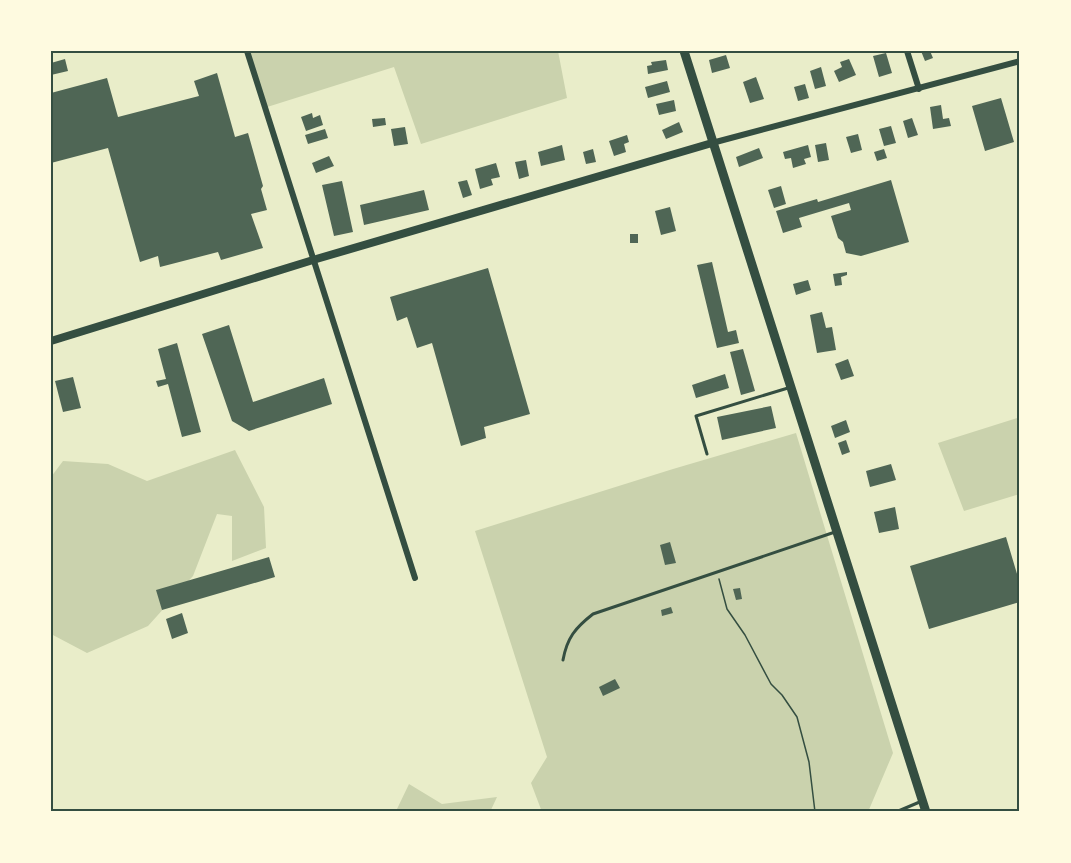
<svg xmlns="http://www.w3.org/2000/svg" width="1071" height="863" viewBox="0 0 1071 863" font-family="Inter,sans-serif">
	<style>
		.green { fill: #cad2ad }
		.building { fill: #4f6655 }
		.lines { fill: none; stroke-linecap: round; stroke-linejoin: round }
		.path { stroke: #344e41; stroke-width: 1.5 }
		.service { stroke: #344e41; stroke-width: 3 }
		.minor { stroke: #344e41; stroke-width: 6 }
		.tertiary { stroke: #344e41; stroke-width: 8 }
		.secondary { stroke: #344e41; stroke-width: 9 }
		.neatline { fill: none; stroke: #344e41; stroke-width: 2 }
	</style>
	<rect width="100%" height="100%" fill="#e9edc9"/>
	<path class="green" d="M246,51H558L567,98L421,144L394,67L264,108Z
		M1020,417V494L964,511L938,443Z
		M796,433L893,753L868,812H542L531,783L547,757L475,531L673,469Z
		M235,450L264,507L266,548L232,561V516L217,514L193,576L148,626L87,653L51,634V477L63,461L108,464L147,481Z
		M409,784L442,804L497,797L490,812H388L397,809Z"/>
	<path class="building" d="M921,51H930L933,58L925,61Z
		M886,53L892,73L879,77L873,56Z
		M726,55L730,68L712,73L709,60Z
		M65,59L68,71L51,75V63Z
		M849,59L856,75L839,82L834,71L842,67L840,62Z
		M666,60L668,70L648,74L647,66L652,65L651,62Z
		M821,67L826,86L815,89L810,71Z
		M217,73L235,137L248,133L263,186L261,189L267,210L251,214L263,248L221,260L218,252L160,267L158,256L140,262L108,148L51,163V93L107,78L118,117L199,96L194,81Z
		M756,77L764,99L750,103L743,82Z
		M667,81L670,92L648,98L645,87Z
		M805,84L809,98L798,101L794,87Z
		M1001,98L1014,142L985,151L972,106Z
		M674,100L676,111L659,115L656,104Z
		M941,105L943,119L949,118L951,126L933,129L930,107Z
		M312,113L313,118L320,115L323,125L306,131L301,117Z
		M385,118L386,125L373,127L372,119Z
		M912,118L918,135L908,138L903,121Z
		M679,122L683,132L666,139L662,130Z
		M891,126L896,143L884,146L879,129Z
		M405,127L408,144L394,146L391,129Z
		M325,129L328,138L308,144L305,135Z
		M858,134L862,150L851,153L846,137Z
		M627,135L629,142L624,144L626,152L614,156L609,141Z
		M826,143L829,160L818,162L815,145Z
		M562,145L565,160L541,166L538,152Z
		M808,145L811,157L804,159L806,164L793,168L791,158L785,159L783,152Z
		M759,148L763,158L739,167L736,157Z
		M593,149L596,162L586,164L583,152Z
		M884,149L887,158L877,161L874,152Z
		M329,156L334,166L316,173L312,163Z
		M526,160L529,176L519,179L515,162Z
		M496,163L500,177L491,179L493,185L480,189L475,169Z
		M467,180L472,195L463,198L458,182Z
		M891,180L909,242L861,256L846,253L843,242L838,238L831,216L851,210L849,203L799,218L802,227L783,233L776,211L817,199L818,202Z
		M342,181L353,232L334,236L322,185Z
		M781,186L786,204L774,208L768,190Z
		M424,190L429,210L364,225L360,205Z
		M670,207L676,231L661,235L655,211Z
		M630,234H638V243H630Z
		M712,262L728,332L736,330L739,343L717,348L697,265Z
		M488,268L530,414L484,427L486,438L461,446L432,343L417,348L407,317L397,321L390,297Z
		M847,272V275L841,277L842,285L835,286L833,274Z
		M808,280L811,290L796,295L793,284Z
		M822,312L826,328L832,327L836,350L817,353L810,315Z
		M229,325L253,402L324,378L332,404L249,431L232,421L202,334Z
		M177,343L201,432L182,437L168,384L158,387L156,381L166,379L158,349Z
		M743,349L755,391L741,395L730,352Z
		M848,359L854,376L841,380L835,364Z
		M725,374L729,388L696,398L692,385Z
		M73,377L81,408L63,412L55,381Z
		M771,406L776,428L722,440L717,417Z
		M846,420L850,432L835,438L831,426Z
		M846,440L850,452L842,455L838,443Z
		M891,464L896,480L870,487L866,471Z
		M895,507L899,529L879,533L874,512Z
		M1006,537L1020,584V602L929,629L910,566Z
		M670,542L676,563L665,565L660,545Z
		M269,557L275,577L162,610L156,590Z
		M740,588L742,599L736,600L733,589Z
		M671,607L673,613L662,616L661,610Z
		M182,613L188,633L172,639L166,619Z
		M615,679L620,688L603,696L599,687Z"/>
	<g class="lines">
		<path class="path" d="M719,579L727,609L745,635L771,684L782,695L797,717L809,762L815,812"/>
		<path class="service" d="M707,454L696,416L788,388
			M563,660C567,638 575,628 593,614L835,532
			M896,812L922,801"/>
		<path class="minor" d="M247,51L415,578
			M907,51L919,89
			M712,143L1020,61"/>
		<path class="tertiary" d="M51,341L313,260L712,143"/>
		<path class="secondary" d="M684,51L926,812"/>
	</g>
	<rect width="1071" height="863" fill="none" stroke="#fefae0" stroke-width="105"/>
	<rect x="52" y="52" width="966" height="758" class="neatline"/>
</svg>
